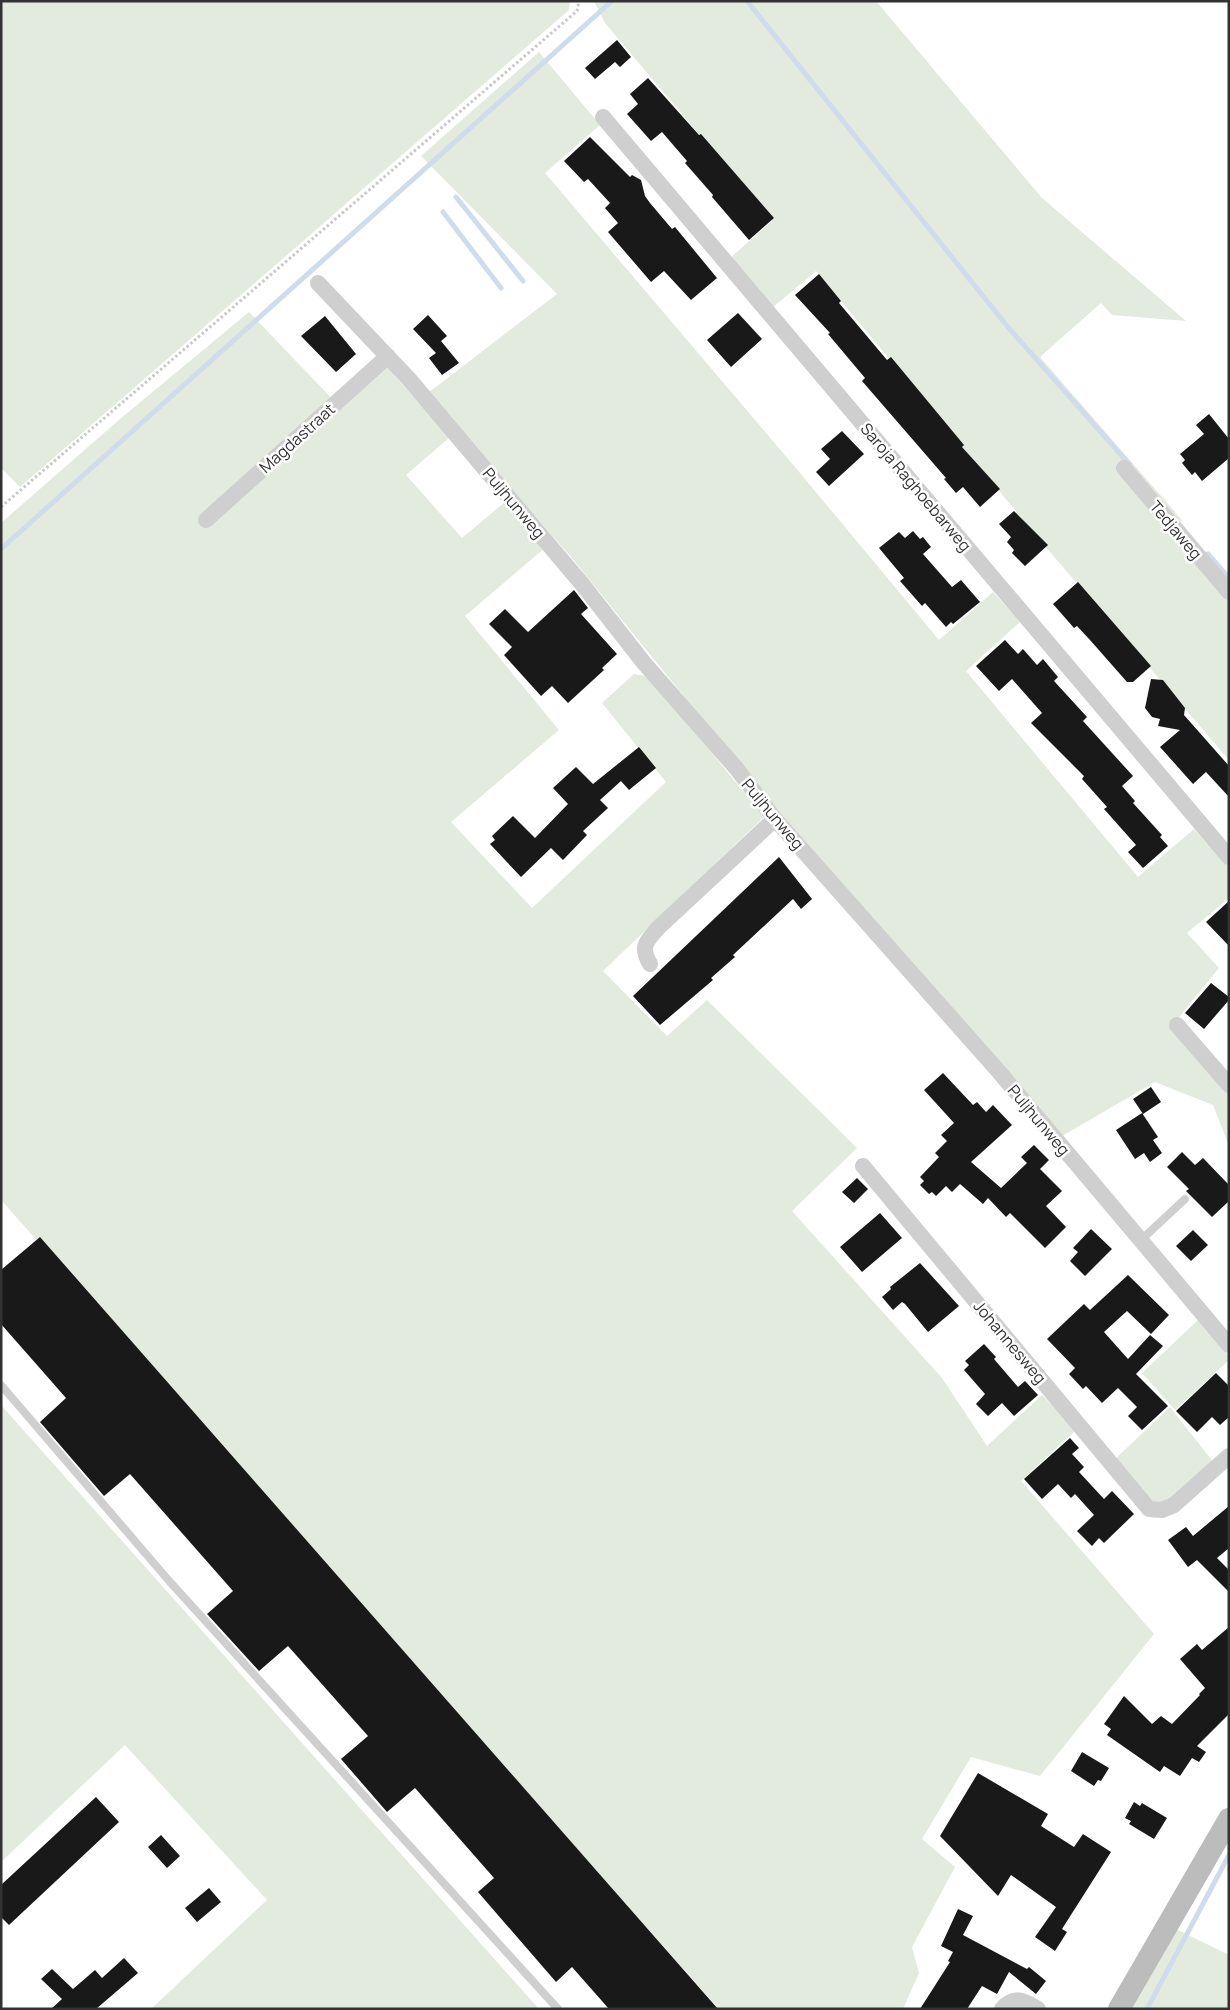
<svg xmlns="http://www.w3.org/2000/svg" width="1230" height="2010" viewBox="0 0 1230 2010" font-family="Manrope,sans-serif">
	<style>
		.green { fill: #e3eade }
		.lines { fill: none; stroke-linecap: round; stroke-linejoin: round }
		.stream { stroke: #cfdcec; stroke-width: 5 }
		.building { fill: #191919 }
		.path { stroke: #c9c9c9; stroke-width: 3; stroke-dasharray: 2.5 2.5; stroke-linecap: butt }
		.lane { stroke: #cfcfcf; stroke-width: 8 }
		.street { stroke: #cfcfcf; stroke-width: 16 }
		.secondary { stroke: #bcbcbc; stroke-width: 22 }
		.labels { text-anchor: middle; dominant-baseline: central; stroke-width: 5; stroke-linejoin: round; paint-order: stroke }
		.street-label { font-size: 16px; fill: #323232; stroke: #fff }
	</style>
	<rect width="100%" height="100%" fill="#fff"/>
	<path class="green" d="M1,1H570L569,10L20,487L1,468Z
		M594,1H876L1042,198L1186,321L1112,315L1101,303L1040,357L1182,520L1177,525L1229,587V760L1050,552L816,271L772,308L729,259L772,221L605,23Z
		M539,52L600,125L545,173L795,467L939,640L993,592L1020,622L966,671L1138,877L1194,829L1229,867V898L1187,933L1219,968L1172,1026L1229,1091V1146L1213,1105L1155,1082L1062,1136L763,794L571,557L428,393L557,294L421,156Z
		M249,312L339,406L385,365L450,437L406,475L462,538L506,501L546,547L465,616L559,730L451,822L532,908L666,782L602,703L634,674L650,677L764,817L603,971L667,1036L707,1000L857,1148L792,1211L942,1378L987,1446L1042,1395L1076,1430L1021,1481L1154,1634L1040,1776L971,1757L922,1839L955,1867L912,1947L919,1973L903,2009H719L1,1200V523L120,419Z
		M1198,1320L1229,1356V1360L1175,1410L1142,1373Z
		M1,1405L539,2009H151L267,1900L125,1745L1,1862Z
		M1170,1407L1214,1463L1173,1500L1163,1503L1150,1502L1113,1461Z
		M1176,1929L1229,1955V2009H1130Z"/>
	<g class="lines">
		<path class="stream" d="M747,1L1007,326L1130,465
			M456,197L523,281
			M443,212L501,288
			M1,549L612,1
			M1208,554L1229,578
			M1147,2009L1229,1855"/>
	</g>
	<path class="building" d="M617,40L631,57L620,67L615,62L595,79L585,68Z
		M648,78L699,135L701,134L774,218L749,240L712,197L713,195L685,163L687,161L662,132L651,141L627,114L638,104L630,94Z
		M590,137L630,177L632,175L641,180L645,196L650,203L672,229L675,227L717,278L691,300L664,271L651,282L608,232L618,223L605,208L610,203L588,179L584,182L564,161Z
		M819,274L841,301L839,303L887,360L891,357L964,445L962,447L1000,489L980,507L963,487L956,493L944,479L946,478L862,381L865,378L828,334L830,333L795,295Z
		M738,313L762,339L731,367L707,340Z
		M428,315L447,336L441,341L459,363L442,375L429,358L436,353L413,329Z
		M325,316L356,354L336,372L301,336Z
		M1209,414L1229,439V458L1202,481L1195,472L1192,475L1182,463L1185,460L1180,454L1204,434L1196,425Z
		M842,431L864,454L829,486L816,472L830,459L821,449Z
		M1014,511L1048,545L1025,566L1012,553L1014,550L1007,542L1011,537L999,524Z
		M913,531L920,539L923,537L931,547L923,554L952,587L961,580L980,602L953,624L951,622L946,627L925,603L922,606L900,581L904,578L879,548L899,532L905,538Z
		M1078,582L1151,666L1133,682H1127L1090,640L1077,626L1074,628L1053,604Z
		M574,590L588,608L581,614L617,654L602,668L604,670L568,703L552,686L541,696L504,655L512,647L489,624L505,609L528,632Z
		M1005,640L1018,654L1023,649L1037,665L1043,659L1058,677L1054,681L1087,717L1083,721L1133,776L1122,786L1135,801L1133,803L1162,835L1160,837L1168,846L1143,868L1128,852L1136,845L1104,809L1107,807L1082,779L1084,776L1031,723L1042,713L1012,679L999,691L976,666Z
		M1151,679L1163,680L1185,708L1184,715L1229,766V797L1206,772L1193,784L1160,747L1180,730L1158,726L1160,719L1152,717L1145,708Z
		M639,747L656,768L629,790L621,781L600,800L608,808L583,831L587,835L563,860L551,848L521,877L490,844L495,840L492,836L513,816L535,838L568,804L553,788L576,767L593,784Z
		M779,857L812,899L801,909L793,899L733,955L735,957L711,978L713,980L660,1025L633,996Z
		M1229,901V946L1206,922Z
		M1211,983L1229,997V1000L1204,1029L1185,1013Z
		M943,1073L973,1105L977,1102L986,1112L993,1105L1012,1125L971,1162L1001,1188L1027,1163L1021,1157L1034,1145L1049,1160L1040,1169L1062,1191L1046,1206L1066,1227L1045,1248L1010,1213L1006,1217L988,1198L983,1204L960,1184L952,1192L946,1186L936,1196L932,1192L929,1194L920,1185L924,1181L920,1177L939,1157L935,1153L947,1141L941,1135L954,1123L924,1090Z
		M1151,1087L1161,1102L1143,1114L1133,1099Z
		M1142,1113L1158,1137L1153,1140L1162,1153L1150,1162L1144,1153L1135,1159L1116,1130Z
		M1182,1152L1195,1165L1203,1158L1229,1185V1201L1212,1217L1186,1191L1189,1189L1167,1167Z
		M857,1178L868,1189L854,1203L842,1192Z
		M880,1213L902,1238L862,1272L840,1247Z
		M1091,1229L1112,1249L1085,1276L1070,1261L1078,1252L1073,1248Z
		M1193,1230L1208,1245L1191,1261L1176,1246Z
		M40,1237L718,2009H609L572,1967L556,1982L478,1892L494,1878L415,1788L387,1812L341,1759L368,1736L288,1646L259,1671L207,1614L233,1591L130,1474L104,1496L40,1422L66,1398L1,1324V1270Z
		M920,1263L959,1306L928,1332L905,1304L902,1302L893,1310L882,1297L891,1289L890,1287Z
		M1128,1275L1169,1315L1151,1334L1127,1311L1104,1332L1128,1359L1150,1335L1163,1346L1136,1374L1168,1406L1142,1430L1128,1416L1137,1407L1118,1388L1102,1403L1086,1386L1083,1389L1069,1374L1075,1368L1047,1339L1084,1304L1090,1310Z
		M984,1344L996,1357L994,1359L1018,1387L1025,1381L1038,1395L1014,1416L1002,1403L988,1416L976,1404L985,1394L964,1370L969,1365L965,1361Z
		M1216,1373L1229,1386V1417L1220,1425L1212,1417L1197,1432L1176,1411Z
		M1070,1438L1079,1448L1072,1454L1084,1467L1079,1472L1104,1499L1112,1491L1134,1514L1104,1543L1099,1538L1092,1546L1077,1531L1094,1515L1075,1494L1071,1498L1058,1484L1042,1499L1024,1479Z
		M1229,1506V1548L1217,1558L1229,1570V1592L1197,1560L1188,1567L1168,1540L1186,1527L1193,1536Z
		M1229,1627V1714L1197,1746L1206,1752L1199,1762L1192,1758L1180,1776L1164,1766L1160,1772L1107,1735L1111,1729L1104,1724L1124,1696L1152,1724L1161,1716L1172,1724L1200,1695L1199,1694L1205,1688L1180,1659L1197,1644L1202,1650Z
		M1082,1752L1109,1768L1101,1781L1098,1780L1094,1786L1071,1771Z
		M978,1773L1048,1814L1041,1826L1074,1847L1083,1834L1111,1852L1062,1929L1067,1932L1055,1951L1035,1937L1056,1907L1011,1875L998,1896L940,1836Z
		M96,1797L119,1822L9,1925L1,1917V1885Z
		M1134,1802L1140,1806L1142,1803L1167,1818L1154,1839L1129,1824L1131,1821L1125,1818Z
		M161,1835L180,1856L167,1868L148,1847Z
		M209,1888L221,1902L197,1922L185,1908Z
		M958,1909L973,1916L963,1935L1027,1969L1029,1967L1046,1981L1036,1994L1009,1972L997,1994L982,1986L967,2009H920L950,1962L948,1961L953,1952L941,1946Z
		M124,1958L138,1973L96,2009H51L62,1999L41,1979L52,1969L73,1989L95,1970L102,1978Z"/>
	<g class="lines">
		<path class="path" d="M1,507L577,11L579,1"/>
		<path class="lane" d="M1140,1241L1185,1199
			M1,1385L170,1582L558,2009"/>
		<path class="street" d="M603,117L1229,857
			M318,283L409,379L582,584L644,663L736,768L775,819L1000,1073L1229,1345
			M1124,468L1229,592
			M206,520L388,356
			M650,964C640,946 646,942 658,928L775,819
			M1177,1025L1229,1085
			M863,1166L1149,1509L1162,1510L1174,1505L1229,1456
			M1002,2009C1014,1995 1024,2000 1038,2009"/>
		<path class="secondary" d="M1119,2009L1229,1819"/>
	</g>
	<g class="labels">
		<g class="street-label">
			<text transform="translate(297 438) rotate(-42)">Magdastraat</text>
			<text transform="translate(916 487) rotate(50)">Saroja Raghoebarweg</text>
			<text transform="translate(514 503) rotate(50)">Puljhunweg</text>
			<text transform="translate(1176 530) rotate(50)">Tedjaweg</text>
			<text transform="translate(773 814) rotate(50)">Puljhunweg</text>
			<text transform="translate(1039 1120) rotate(50)">Puljhunweg</text>
			<text transform="translate(1010 1342) rotate(50)">Johannesweg</text>
		</g>
	</g>
	<rect width="1230" height="2010" fill="none" stroke="#323232" stroke-width="5"/>
</svg>
